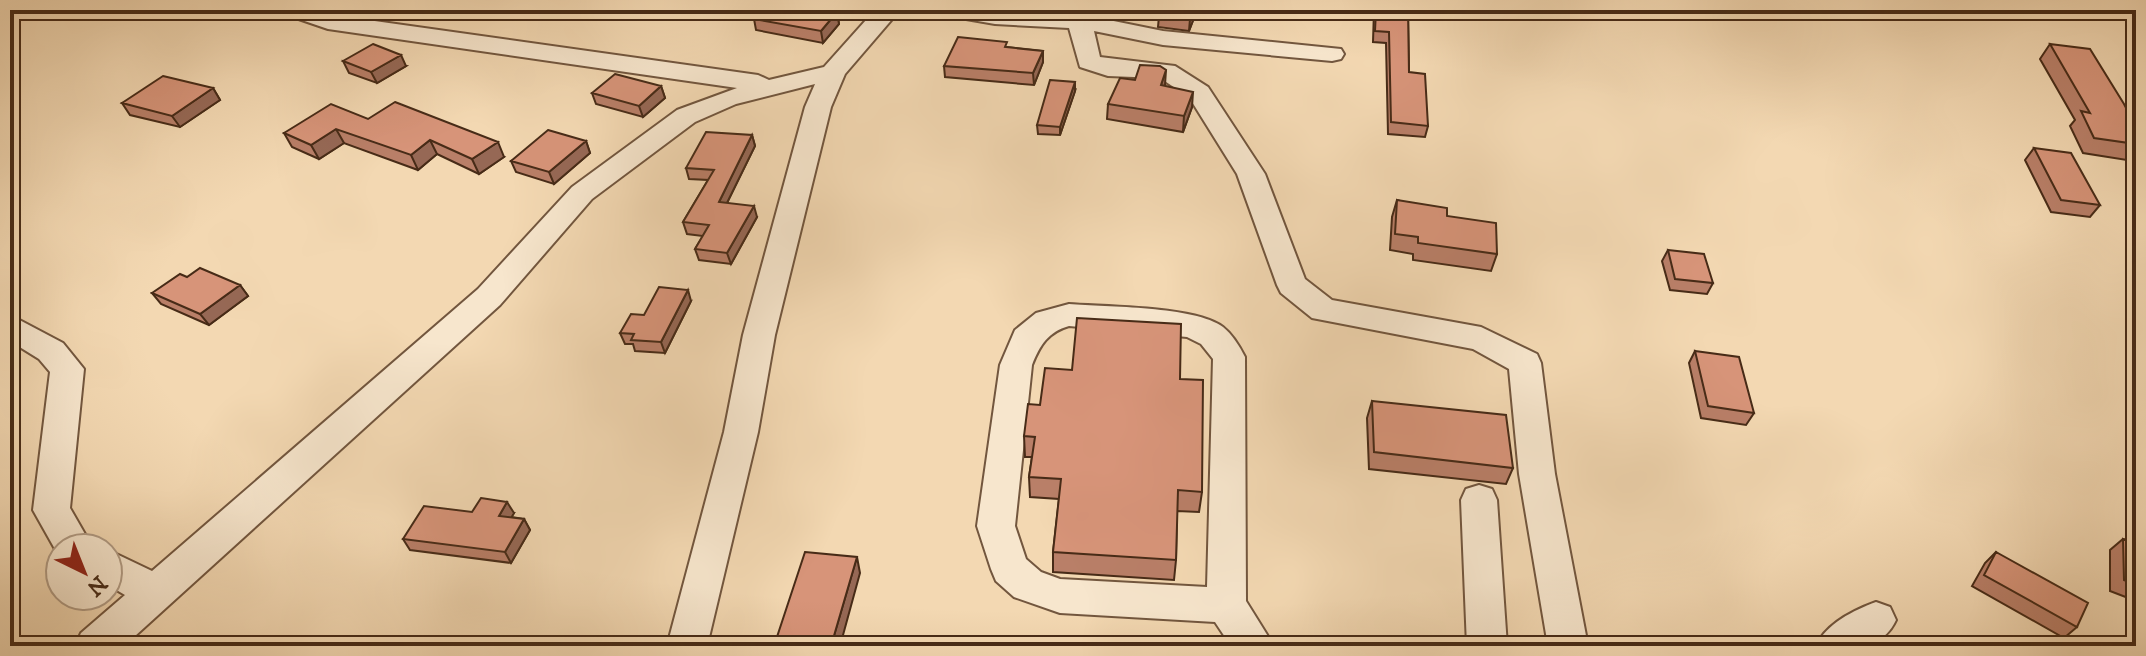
<svg xmlns="http://www.w3.org/2000/svg" width="2146" height="656" viewBox="0 0 2146 656" font-family="'IM FELL DW Pica',serif">
	<style>
		.lines { fill: none; stroke-linecap: round; stroke-linejoin: round }
		.minor-casing { stroke: #72563e; stroke-width: 4 }
		.minor { fill: #f7e6cd; fill-rule: evenodd }
		.wall { fill: #b97f68; stroke: #472b17; stroke-width: 2 }
		.shaded-wall { fill: #966855; stroke: #472b17; stroke-width: 2 }
		.building { fill: #d79479; stroke: #472b17; stroke-width: 2 }
	</style>
	<rect width="100%" height="100%" fill="#f3d8b2"/>
	<filter id="stains"><feTurbulence type="fractalNoise" baseFrequency=".0025" numOctaves="4"/><feColorMatrix values="0 0 0 0 .2 0 0 0 0 .09 0 0 0 0 .02 0 0 0 .5 -.17"/></filter>
	<radialGradient id="worn" r=".72"><stop offset=".6" stop-color="#630" stop-opacity="0"/><stop offset="1" stop-color="#630" stop-opacity=".3"/></radialGradient>
	<g class="lines">
		<defs>
			<path id="minor" d="M283,10H317L332,15L758,75L769,80L824,67L875,10H900L845,74L831,107L775,335L758,432L707,646H667L724,432L743,335L805,107L815,84L736,104L695,122L592,199L500,305L124,646H75L81,633L125,595L108,585V550L152,571L478,289L572,187L677,110L737,88L328,29L287,15Z
				M939,10L1079,14L1163,31L1341,49L1344,54L1341,59L1332,61L1163,45L1094,31L1100,57L1175,66L1208,87L1265,174L1305,279L1332,300L1481,327L1537,354L1541,363L1555,474L1588,646H1548L1519,474L1509,369L1473,349L1312,318L1281,293L1277,285L1237,174L1189,97L1160,78L1108,76L1080,67L1069,28L995,24L943,15Z
				M1069,304C1106,307 1195,306 1223,327C1232,334 1240,347 1245,357L1246,601L1274,646H1231L1215,622L1060,613L1014,597L996,581L991,569L977,526L1000,365L1015,330L1036,313ZM1069,326L1187,337L1201,344L1213,359L1207,587L1060,579L1041,572L1026,559L1015,526L1032,365C1040,345 1048,332 1069,326Z
				M10,315L63,343L84,369L70,508L93,548H60V558L33,510L50,372L39,359L10,341Z
				M1479,485L1492,489L1497,500L1507,646H1467L1461,500L1466,489Z
				M1876,602L1890,607L1896,620C1881,653 1847,646 1816,646C1826,624 1854,610 1876,602Z"/>
		</defs>
		<use href="#minor" class="minor-casing"/>
		<use href="#minor" class="minor"/>
	</g>
	<path class="wall" d="M1197,10L1189,31L1158,27L1159,16Z
		M1374,10H1408L1409,72L1428,126L1425,137L1388,134L1386,43L1373,42Z
		M837,12L839,24L823,43L756,30L754,19Z
		M2050,44L2136,127V157L2133,161L2083,153L2070,126L2075,120L2040,59Z
		M1007,47L1043,51V62L1034,85L945,77L944,66Z
		M343,61L406,66L377,83L349,73Z
		M661,86L665,98L643,117L596,104L592,93Z
		M1165,86L1192,107L1183,132L1107,119L1108,104Z
		M213,88L220,100L180,127L130,115L122,103Z
		M1075,91L1060,135L1038,134L1037,125Z
		M368,119L504,157L479,174L437,154L418,170L344,143L319,159L292,147L284,133Z
		M752,135L755,146L727,203L757,217L731,264L699,260L695,249L703,236L687,234L683,222L708,180L689,179L686,168Z
		M586,141L590,153L554,184L516,172L511,161Z
		M2034,148L2100,205L2090,217L2051,212L2025,160Z
		M1397,200L1447,216L1497,254L1491,271L1413,260V254L1390,250L1392,217Z
		M2136,231V249L2130,238Z
		M1668,250L1713,283L1707,294L1670,290L1662,261Z
		M240,285L248,296L209,325L161,304L152,293Z
		M691,301L665,353L635,351L633,344H625L620,333L644,315Z
		M1695,351L1754,413L1746,425L1701,418L1689,363Z
		M1180,379L1202,492L1199,512L1177,511L1176,560L1174,580L1053,572V552L1059,499L1030,497L1029,477L1032,457H1025L1024,436L1040,405Z
		M1372,401L1513,468L1506,484L1369,469L1367,418Z
		M472,512L514,513L511,517L524,519L530,530L511,563L410,550L403,539Z
		M2123,539L2136,544V601L2110,591V550Z
		M1996,552L2077,627L2064,638L1972,586L1985,563Z"/>
	<path class="shaded-wall" d="M1194,10H1197L1189,31L1190,19Z
		M837,12L839,24L823,43L821,31Z
		M1043,51V62L1034,85L1033,73Z
		M401,55L406,66L377,83L371,72Z
		M1166,70L1165,85L1160,100L1161,85Z
		M1075,82V91L1060,135V127Z
		M661,86L665,98L643,117L639,106Z
		M213,88L220,100L180,127L172,116Z
		M1193,92L1192,107L1183,132L1184,116Z
		M336,129L344,143L319,159L311,145Z
		M752,135L755,146L722,213L719,202Z
		M430,140L437,154L418,170L411,155Z
		M586,141L590,153L554,184L549,172Z
		M498,142L504,157L479,174L472,159Z
		M754,206L757,217L731,264L727,253Z
		M240,285L248,296L209,325L200,314Z
		M688,290L691,301L665,353L661,342Z
		M507,502L514,513L506,527L499,516Z
		M524,519L530,530L511,563L505,552Z
		M857,557L860,573L840,646H831Z"/>
	<path class="building" d="M762,10H824L837,12L821,31L754,19Z
		M1161,10H1194L1190,19L1159,16Z
		M1376,10H1408L1409,72L1425,74L1428,126L1391,122L1389,32L1375,31Z
		M958,37L1007,42L1005,47L1043,51L1033,73L944,66Z
		M373,44L401,55L371,72L343,61Z
		M2050,44L2090,49L2124,104L2136,127V144L2094,138L2081,111L2090,113Z
		M1140,65L1160,66L1166,70L1161,85L1193,92L1184,116L1108,104L1120,78L1135,80Z
		M615,74L661,86L639,106L592,93Z
		M163,76L213,88L172,116L122,103Z
		M1050,80L1075,82L1060,127L1037,125Z
		M395,102L498,142L472,159L430,140L411,155L336,129L311,145L284,133L331,104L368,119Z
		M548,130L586,141L549,172L511,161Z
		M706,132L752,135L719,202L754,206L727,253L695,249L709,225L683,222L714,170L686,168Z
		M2034,148L2071,153L2100,205L2061,200Z
		M1397,200L1447,208V216L1496,223L1497,254L1418,243V237L1395,234Z
		M1668,250L1704,254L1713,283L1675,279Z
		M200,268L240,285L200,314L152,293L180,274L187,277Z
		M659,287L688,290L661,342L631,340L634,334L620,333L631,314L644,315Z
		M1077,318L1181,324L1180,379L1203,380L1202,492L1178,490L1176,560L1053,552L1061,479L1029,477L1035,437L1024,436L1028,404L1040,405L1045,368L1072,370Z
		M1695,351L1739,357L1754,413L1708,406Z
		M1372,401L1506,415L1513,468L1374,452Z
		M481,498L507,502L499,516L524,519L505,552L403,539L424,506L472,512Z
		M2123,539L2136,544V585L2124,580Z
		M805,552L857,557L831,646H774Z
		M1996,552L2088,603L2077,627L1984,575Z"/>
	<rect width="2146" height="656" fill="none" stroke="#f3d8b2" stroke-width="40"/>
	<rect x="12" y="12" width="2122" height="632" fill="none" stroke="#472b17" stroke-width="4"/>
	<rect x="20" y="20" width="2106" height="616" fill="none" stroke="#472b17" stroke-width="2"/>
	<g transform="translate(84 572) rotate(137)"><circle r="38" fill="#f7e6cd" stroke="#b19b84" stroke-width="2"/>
	<path d="M0-6L14 30L0 20L-14 30Z" fill="#8f2418"/>
	<text y="-12" font-size="22" font-weight="bold" text-anchor="middle" fill="#472b17">N</text>
	</g>
	<rect width="100%" height="100%" filter="url(#stains)"/>
	<rect width="100%" height="100%" fill="url(#worn)"/>
</svg>
